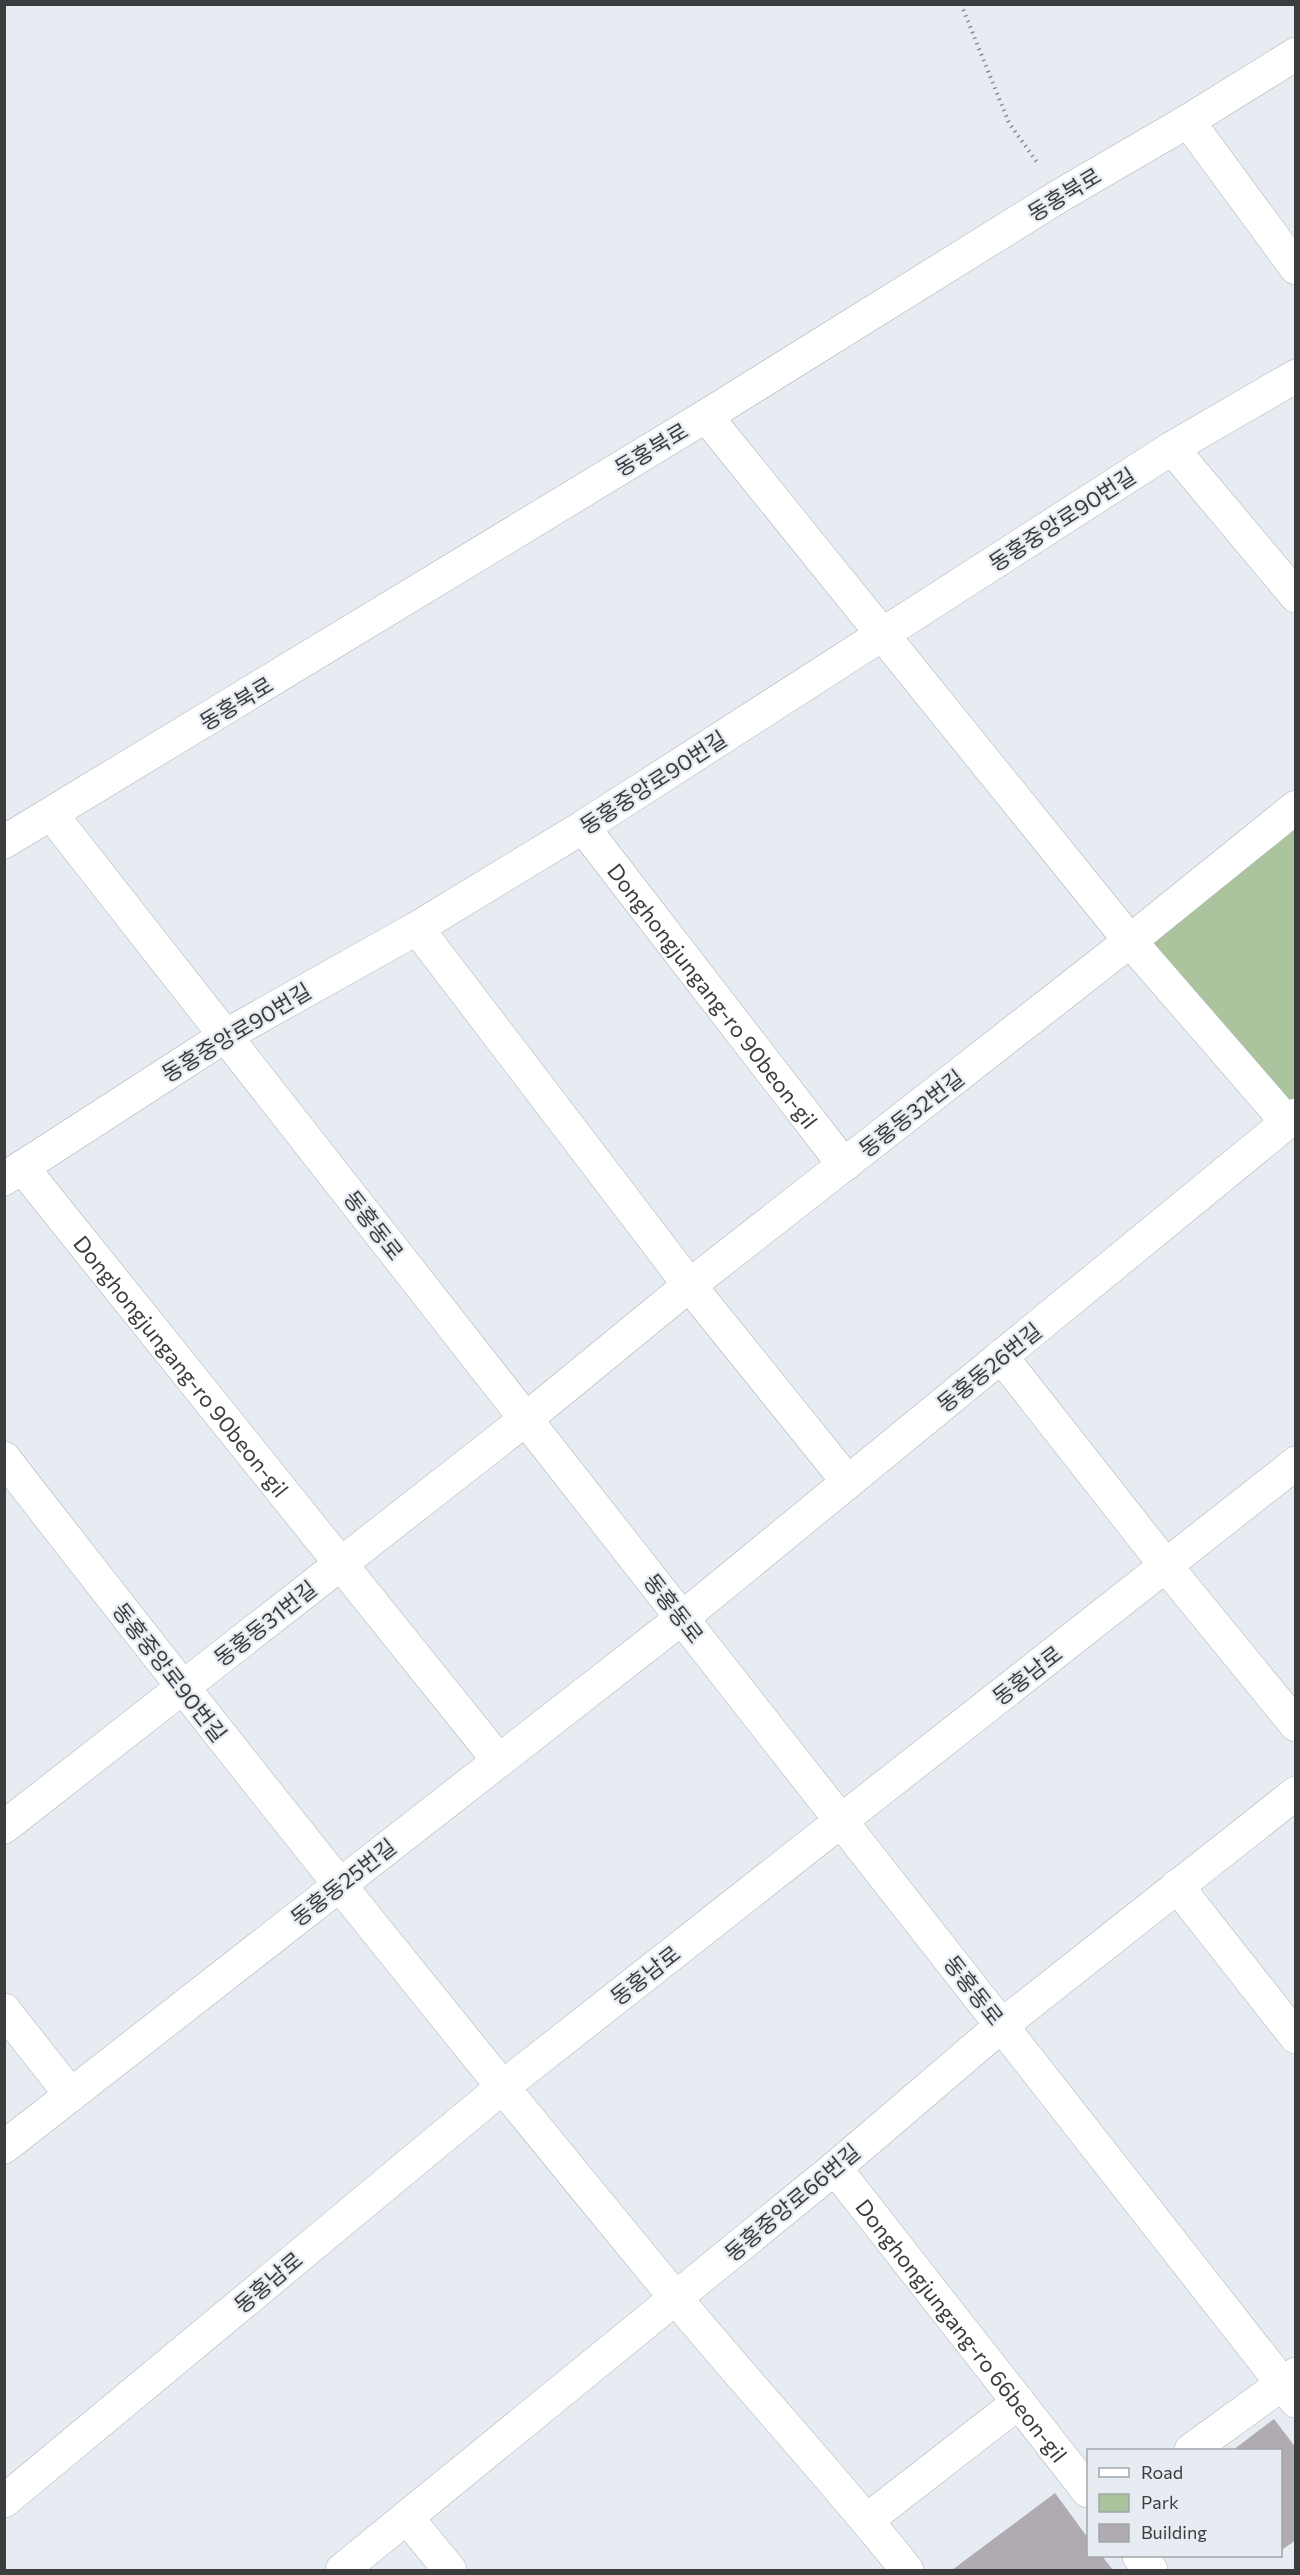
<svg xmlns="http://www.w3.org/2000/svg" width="1300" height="2575" viewBox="0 0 1300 2575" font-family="Commissioner,'Noto Sans KR',sans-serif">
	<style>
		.green { fill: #acc49d }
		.building { fill: #afabb0 }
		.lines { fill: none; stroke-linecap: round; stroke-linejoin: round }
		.minor-casing { stroke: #adb3b8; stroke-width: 34 }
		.tertiary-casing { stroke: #adb3b8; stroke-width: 34 }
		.path { stroke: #8b8e92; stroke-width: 4; stroke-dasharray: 1.5 4.5; stroke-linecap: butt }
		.minor { stroke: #fff; stroke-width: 33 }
		.tertiary { stroke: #fff; stroke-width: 33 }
		.labels { text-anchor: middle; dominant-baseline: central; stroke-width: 4.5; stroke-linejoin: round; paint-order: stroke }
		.street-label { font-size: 22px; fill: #3a3c3e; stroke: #e6ecf1 }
	</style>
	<rect width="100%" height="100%" fill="#e6ecf1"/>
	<path class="green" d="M1295,807V1115L1130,941Z"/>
	<path class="building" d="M1274,2419L1296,2448V2540L1280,2551V2450H1233Z
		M1055,2493L1088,2538V2556H1102L1113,2570H952Z"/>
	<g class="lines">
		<defs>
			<g id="minor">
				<path d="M1188,121L1296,268"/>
				<path d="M706,416L1130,941L1287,1122"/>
				<path d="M1172,448L1296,596"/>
				<path id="s1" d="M583,827L844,1165"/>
				<path d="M417,928L690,1286L848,1482"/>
				<path id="s2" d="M22,1167L499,1761"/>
				<path d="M4,1179L225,1036L417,928L583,827L1172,448L1296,376"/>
				<path d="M1001,1356L1166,1566L1296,1725"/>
				<path d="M4,1458C223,1741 446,2020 674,2296C750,2388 832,2476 907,2570"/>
				<path d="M4,1827L526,1419L676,1296L1130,941L1296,807"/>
				<path d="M1177,1886L1296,2037"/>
				<path d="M4,2010L71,2095"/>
				<path d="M4,2147L682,1618L1296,1115"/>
				<path id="s3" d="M835,2168L1088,2491"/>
				<path d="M1191,2450L1296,2374"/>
				<path d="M408,2519L450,2570"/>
				<path d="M867,2520L1019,2402"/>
				<path d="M1139,2556L1151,2570"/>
				<path d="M342,2570L835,2168L1001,2026L1296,1793"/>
			</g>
			<path id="tertiary" d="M52,815L1296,2401
				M4,842L706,416L1061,195L1188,121L1296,54
				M4,2501L504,2086L1296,1463"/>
		</defs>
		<use href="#minor" class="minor-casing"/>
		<use href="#tertiary" class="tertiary-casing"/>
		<path class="path" d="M961,4L1009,123L1039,165"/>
		<use href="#minor" class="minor"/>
		<use href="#tertiary" class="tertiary"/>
	</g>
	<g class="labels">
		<g class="street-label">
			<text transform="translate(1064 194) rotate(-31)">동홍북로</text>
			<text transform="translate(651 449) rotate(-31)">동홍북로</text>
			<text transform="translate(1062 519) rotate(-33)">동홍중앙로90번길</text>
			<text transform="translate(236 703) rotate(-31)">동홍북로</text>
			<text transform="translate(653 782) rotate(-33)">동홍중앙로90번길</text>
			<text stroke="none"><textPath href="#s1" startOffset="213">Donghongjungang-ro 90beon-gil</textPath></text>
			<text transform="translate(236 1032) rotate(-31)">동홍중앙로90번길</text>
			<text transform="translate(911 1113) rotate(-38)">동홍동32번길</text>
			<text transform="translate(374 1225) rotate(52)">동홍동로</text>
			<text stroke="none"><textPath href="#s2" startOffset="255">Donghongjungang-ro 90beon-gil</textPath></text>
			<text transform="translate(989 1367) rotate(-39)">동홍동26번길</text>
			<text transform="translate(674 1608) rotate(52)">동홍동로</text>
			<text transform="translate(265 1623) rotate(-38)">동홍동31번길</text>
			<text transform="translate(170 1672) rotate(52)">동홍중앙로90번길</text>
			<text transform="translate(1027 1675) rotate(-38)">동홍남로</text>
			<text transform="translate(343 1882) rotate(-38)">동홍동25번길</text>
			<text transform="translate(645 1975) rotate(-38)">동홍남로</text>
			<text transform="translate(974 1990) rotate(52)">동홍동로</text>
			<text transform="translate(792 2202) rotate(-40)">동홍중앙로66번길</text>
			<text transform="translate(268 2282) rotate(-40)">동홍남로</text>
			<text stroke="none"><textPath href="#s3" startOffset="206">Donghongjungang-ro 66beon-gil</textPath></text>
		</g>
	</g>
	<rect width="1300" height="2575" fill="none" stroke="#3a3c3e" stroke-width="12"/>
	<rect x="1087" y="2449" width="195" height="108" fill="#e6ecf1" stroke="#a1a6a9" stroke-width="1.5"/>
	<rect x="1099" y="2468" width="30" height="9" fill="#ffffff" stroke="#a1a6a9" stroke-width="1.5"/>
	<text x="1141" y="2479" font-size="18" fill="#3a3c3e">Road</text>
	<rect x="1099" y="2494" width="30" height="18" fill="#acc49d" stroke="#a1a6a9" stroke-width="1.5"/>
	<text x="1141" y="2509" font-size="18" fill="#3a3c3e">Park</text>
	<rect x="1099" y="2524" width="30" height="18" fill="#afabb0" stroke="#a1a6a9" stroke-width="1.5"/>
	<text x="1141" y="2539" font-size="18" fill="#3a3c3e">Building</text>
</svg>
